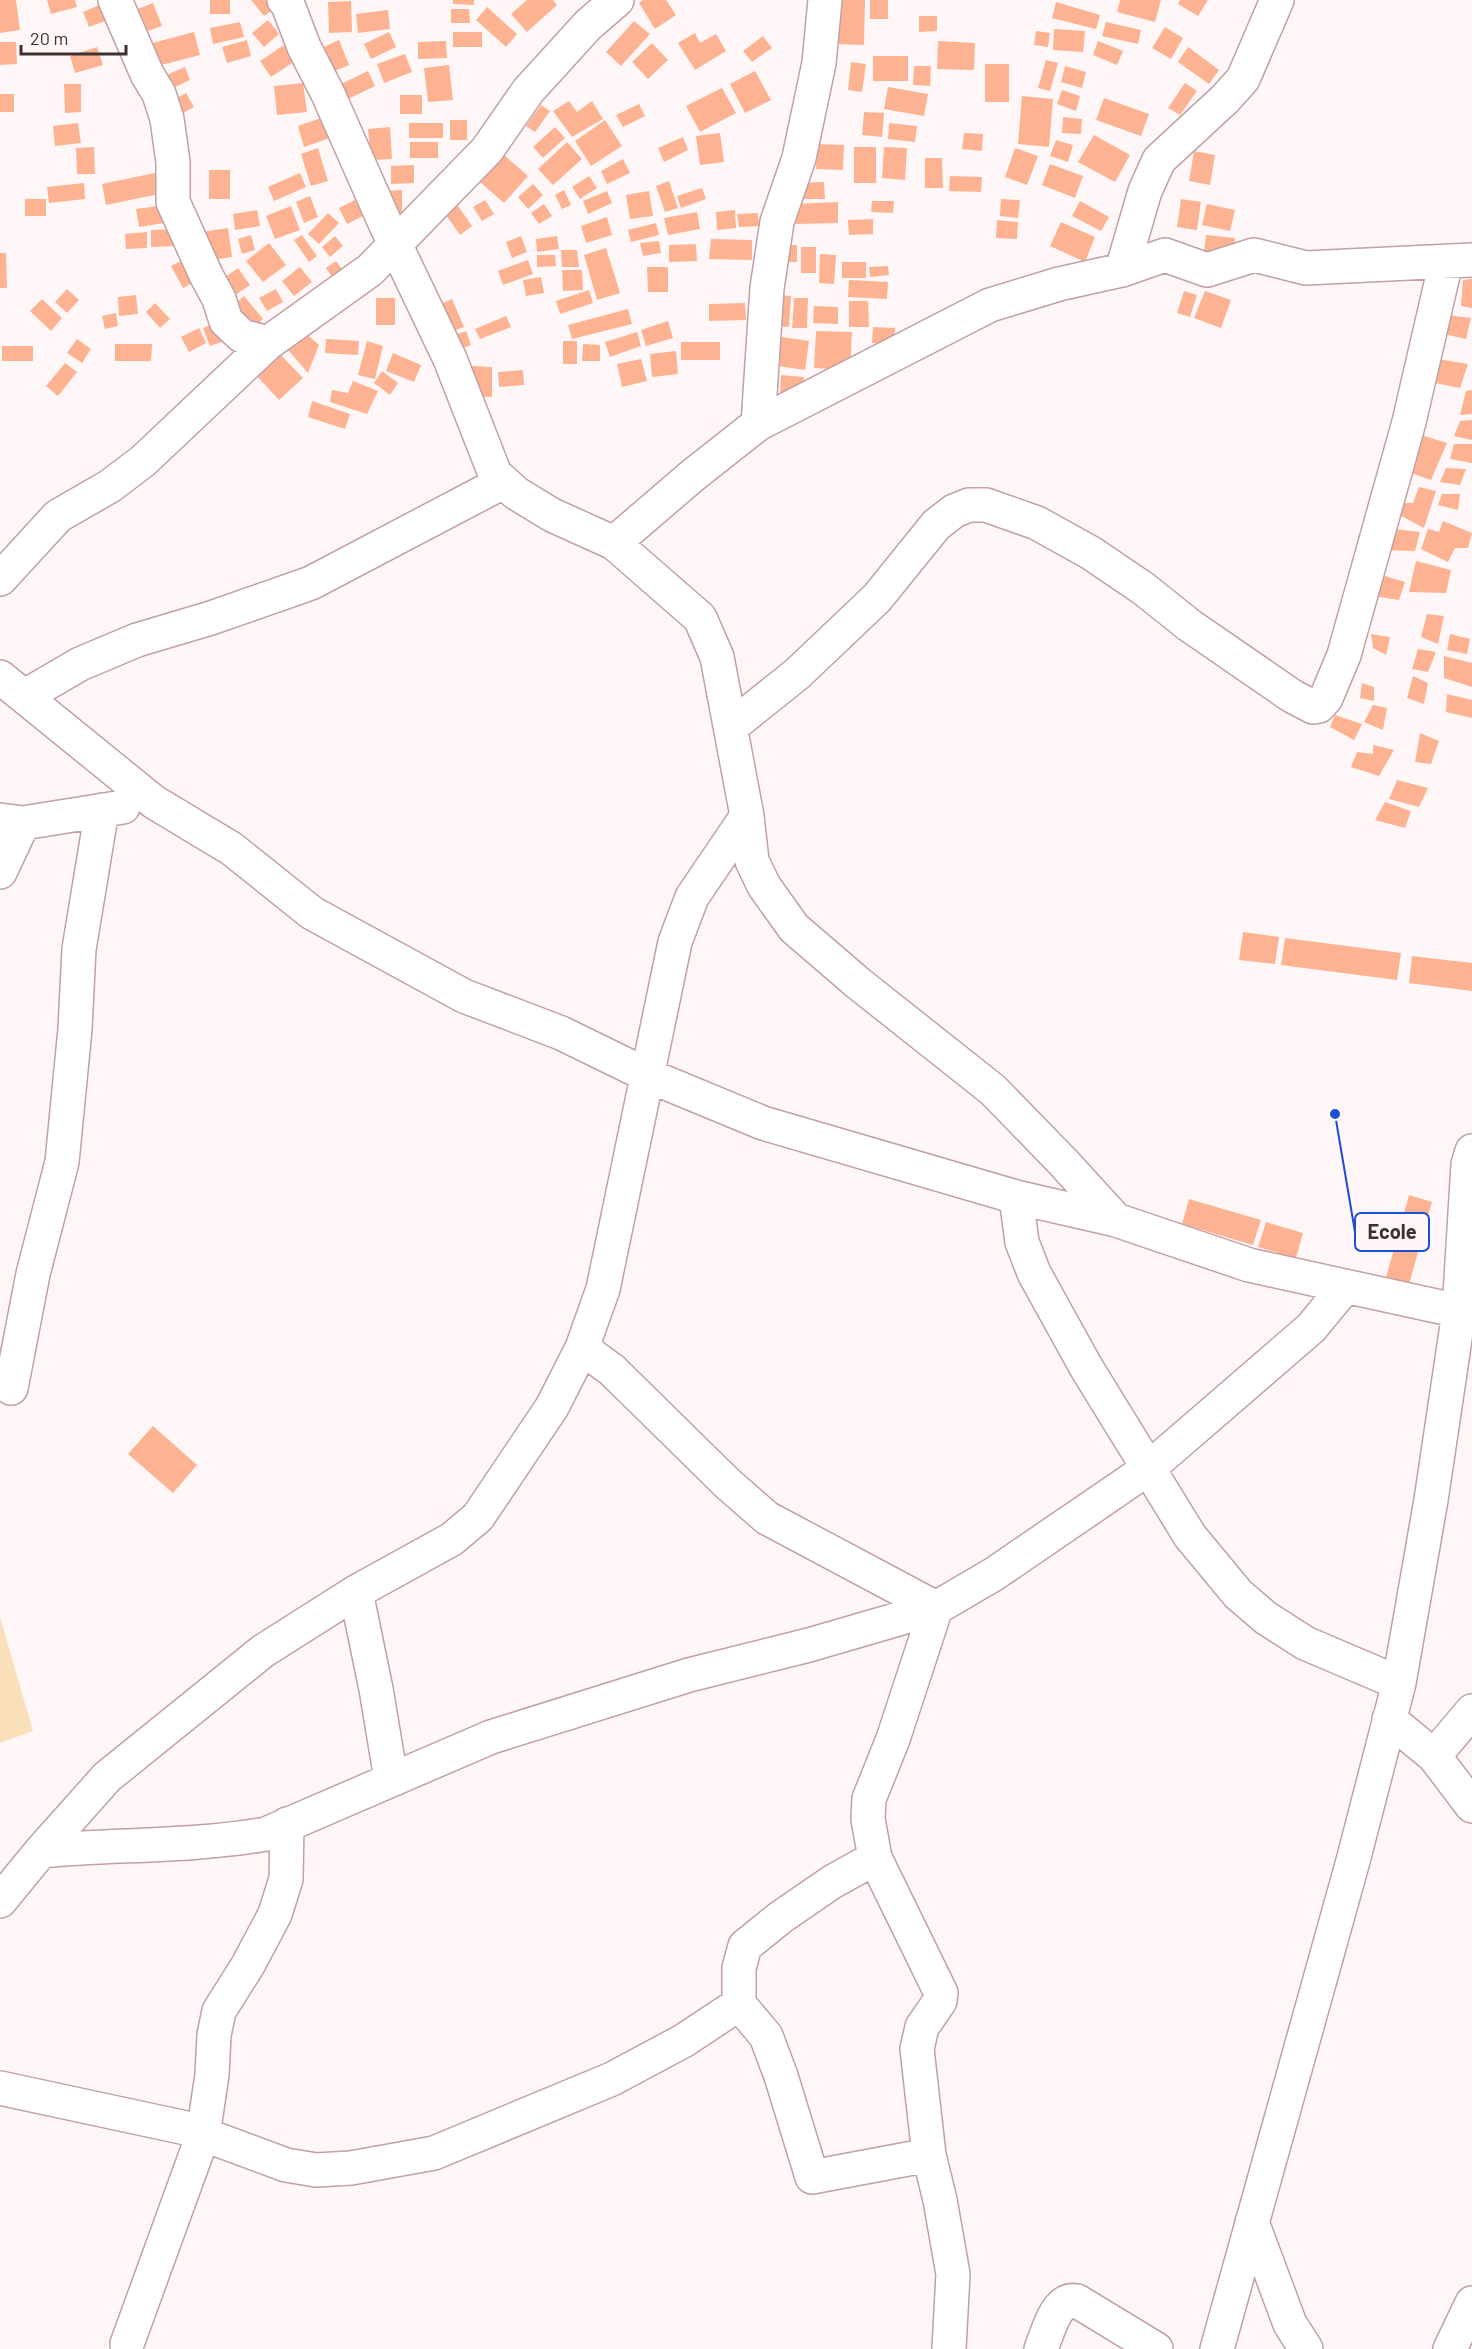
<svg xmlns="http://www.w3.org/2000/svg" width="1472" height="2349" viewBox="0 0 1472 2349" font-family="Barlow,sans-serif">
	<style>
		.green { fill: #f9e0ba }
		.building { fill: #fdb391 }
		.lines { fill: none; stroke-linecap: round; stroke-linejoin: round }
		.minor-casing { stroke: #c2a0a3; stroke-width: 36 }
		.minor { stroke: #fff; stroke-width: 33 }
		.leader { fill: none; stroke: #1d4ed8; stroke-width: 2 }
		.callout-dot { fill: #1d4ed8; stroke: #fff7f7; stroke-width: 2 }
		.callout { fill: #fff7f7; stroke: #1d4ed8; stroke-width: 2 }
		.callout-label { font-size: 20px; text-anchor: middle; font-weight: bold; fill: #3e3031 }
	</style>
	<rect width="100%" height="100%" fill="#fff7f7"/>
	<path class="green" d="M0,1617L33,1731L0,1743Z"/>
	<path class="building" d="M0,0H16L20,30L0,33Z
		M47,0H75L77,7L51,14Z
		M210,0H230V14H210Z
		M251,0H275L279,5L264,16Z
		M453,0H474V5L453,4Z
		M527,0H553L557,5L527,32L511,14Z
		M643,0H666L676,15L655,29L639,3Z
		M836,0H865L864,45L834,44Z
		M870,0H888V19H870Z
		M1120,0H1161L1155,22L1117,12Z
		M1180,0H1208L1198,16L1178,4Z
		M351,1L352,32L329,33L328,2Z
		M106,2L113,18L89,27L83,12Z
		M1056,2L1100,15L1096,29L1052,18Z
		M153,3L162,26L139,34L130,12Z
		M487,7L517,34L506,47L476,20Z
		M451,9H469L470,23H451Z
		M388,10L390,29L358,33L356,14Z
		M919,16H937V31L919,32Z
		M268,20L279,34L264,47L252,33Z
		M634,21L650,34L621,66L606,52Z
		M240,22L244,37L213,44L210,28Z
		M1106,22L1141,30L1138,44L1102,36Z
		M1165,27L1183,38L1171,59L1152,48Z
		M1054,29L1085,31L1083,52L1053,50Z
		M1036,31L1050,33L1048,47L1034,45Z
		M194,32L200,55L150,68L145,45Z
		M389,32L396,47L371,59L364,44Z
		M453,32H482V47H453Z
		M695,33L700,43L716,34L726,51L695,70L678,43Z
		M763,36L772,48L752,62L743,51Z
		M247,40L251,56L227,63L222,47Z
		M339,40L349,65L325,75L315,51Z
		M446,41L447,58L418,59V42Z
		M938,41L975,43L974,70L937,69Z
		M1098,41L1123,51L1117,65L1093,55Z
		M0,42H16L17,64L0,65Z
		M652,43L668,60L648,79L632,62Z
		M284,45L295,61L271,77L260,61Z
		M97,47L103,65L75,73L70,56Z
		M1188,47L1219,70L1209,84L1178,62Z
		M405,54L412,72L384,83L377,64Z
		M873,56H908V81H873Z
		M1046,60L1058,63L1050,91L1038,88Z
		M851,62L866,64L862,92L848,90Z
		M985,64H1009V102H985Z
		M449,65L453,100L428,102L424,68Z
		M914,66H931L930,86L913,85Z
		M1065,66L1086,72L1082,88L1061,82Z
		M185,67L190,80L162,93L157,79Z
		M368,71L375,86L348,99L341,84Z
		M755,71L771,100L745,113L730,84Z
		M303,83L307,112L277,115L274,86Z
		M1185,83L1197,91L1180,115L1168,108Z
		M64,84H81V112L65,113Z
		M888,87L928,94L924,116L884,109Z
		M722,88L736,113L700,132L686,106Z
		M1062,90L1080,96L1076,111L1057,104Z
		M186,93L194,107L176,117L168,103Z
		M0,94H14V112H0Z
		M400,95H422V114H400Z
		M1022,96L1053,99L1049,147L1018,144Z
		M1104,98L1149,114L1141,136L1096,120Z
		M569,101L577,112L592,101L603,119L572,137L553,111Z
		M639,104L645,116L623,127L616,115Z
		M541,105L550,111L535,132L526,126Z
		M864,112L884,113L882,137L862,135Z
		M324,117L330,138L304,147L298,126Z
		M1063,117L1082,119L1081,134L1062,133Z
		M450,120H467V140H450Z
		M605,120L622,146L591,166L575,141Z
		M78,123L81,143L55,146L53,126Z
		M409,123H443V138H409Z
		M889,123L917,126L915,142L888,139Z
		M390,127L392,159L371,160L368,129Z
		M555,127L565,138L543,158L533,147Z
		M720,133L724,162L700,165L696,136Z
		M964,133L983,134L982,151L962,149Z
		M1094,135L1130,155L1115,182L1078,162Z
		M683,137L688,150L664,162L658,148Z
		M1056,140L1073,145L1068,162L1050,156Z
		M410,142H438V158H410Z
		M567,142L582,159L553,185L538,169Z
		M817,144L844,145L843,170L816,169Z
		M94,147L95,174H77L76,148Z
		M854,147H876V183H854Z
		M884,147L907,148L905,180L882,178Z
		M318,148L328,181L311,186L301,154Z
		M496,148L528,176L504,203L472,175Z
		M1015,148L1038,156L1027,185L1005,177Z
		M1194,151L1215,155L1210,185L1189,181Z
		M925,158H942L943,188H925Z
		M623,159L630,173L607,184L601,171Z
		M1050,164L1083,176L1075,198L1042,185Z
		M414,165V183L391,184V166Z
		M209,170H230V199H209Z
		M155,173L159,194L106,205L102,184Z
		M300,173L306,187L274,201L268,187Z
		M589,176L597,188L580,199L572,187Z
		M950,176L982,177L981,192L949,191Z
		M669,181L678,208L665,212L656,186Z
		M824,182L825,199H799V183Z
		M84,183L85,199L49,203L47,187Z
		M533,184L543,195L528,209L518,197Z
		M702,188L706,199L681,208L677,196Z
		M402,190V215L383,216V191Z
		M564,190L571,205L562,209L555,195Z
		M607,191L612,203L588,214L583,201Z
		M649,191L653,216L630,219L626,195Z
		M310,196L318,217L304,223L296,202Z
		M451,196L472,226L460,235L439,205Z
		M25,199H46V216H25Z
		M1001,199L1020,200L1018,218L1000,216Z
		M1181,199L1201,202L1197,230L1177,227Z
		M355,200L363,216L347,224L339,208Z
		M485,200L494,214L482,221L473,207Z
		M872,201H894L893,213L871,212Z
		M1080,201L1109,217L1101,231L1072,216Z
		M838,202V223L796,224L795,204Z
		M544,204L552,216L539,224L531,213Z
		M1207,204L1235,210L1230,231L1202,225Z
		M166,205L170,222L139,227L136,209Z
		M291,206L300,230L275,239L266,216Z
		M257,210L260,226L235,230L233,214Z
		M735,210L736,228L717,230L716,212Z
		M697,212L700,229L668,235L664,218Z
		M328,213L339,223L319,244L308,234Z
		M758,213L759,226L739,227L737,214Z
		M607,217L612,235L586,243L581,226Z
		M873,219V234L849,235L848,220Z
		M997,220L1018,222L1017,239L996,238Z
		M1061,222L1095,237L1085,262L1050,246Z
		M656,223L659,235L631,242L628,230Z
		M228,228L232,257L206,261L202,232Z
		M181,229V246L151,247V230Z
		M147,232V248L126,249L125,234Z
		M251,235L255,250L242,254L238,239Z
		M302,235L317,256L309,262L294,240Z
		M1206,235L1235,238L1233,256L1204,253Z
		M335,236L343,246L330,257L322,247Z
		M521,236L527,252L512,258L506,242Z
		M557,236L559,249L537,252L536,239Z
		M711,239L752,240V260L709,259Z
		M659,241L661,253L643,256L640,243Z
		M269,243L286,265L263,282L246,261Z
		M696,244L697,261L669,262V245Z
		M777,245H797V262H776Z
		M801,247H816V273H801Z
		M606,248L620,293L597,300L584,255Z
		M561,250H577L579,267H562Z
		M0,253H6L7,288H0Z
		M820,254L836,255L834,284L819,283Z
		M537,255H555L556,266L537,267Z
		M187,258L198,280L183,288L171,266Z
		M528,260L533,274L503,285L498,271Z
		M336,261L345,274L335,281L326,268Z
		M842,262H866V278H842Z
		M888,266L889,275L870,277L869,267Z
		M300,267L312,282L294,296L282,281Z
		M647,267H668V292H648Z
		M238,268L250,285L231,298L220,281Z
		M562,270H582L583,290L563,291Z
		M541,277L544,293L526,296L523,280Z
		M1472,279V308L1461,306L1463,280Z
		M849,280L888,282L887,299L848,297Z
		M67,289L79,300L67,313L55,302Z
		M276,289L283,302L267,311L259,298Z
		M589,290L593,303L560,314L556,301Z
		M1184,291L1197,295L1190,317L1177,313Z
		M1205,291L1231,300L1221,328L1194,318Z
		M136,295L138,314L119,316L118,297Z
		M778,295L791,296L789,327L776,326Z
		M244,296L263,319L247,333L228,311Z
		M376,298H395V325H376Z
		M794,298H808L807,328H792Z
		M42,299L62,318L51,331L30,311Z
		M452,299L464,327L448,333L436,306Z
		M849,301H868L869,327H849Z
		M155,303L170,319L160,328L146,312Z
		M745,303L746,320L709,321V304Z
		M814,306L838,307V324L813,323Z
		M628,309L632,324L572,339L568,325Z
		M116,313L118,326L105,329L102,316Z
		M1439,314L1471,318L1466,339L1435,332Z
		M506,316L511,327L480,339L475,329Z
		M220,321L227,340L210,346L203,328Z
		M668,321L673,338L646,346L641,330Z
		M299,327L319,345L308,373L288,350Z
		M873,327L895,328L894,345L872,343Z
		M199,328L206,343L189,352L181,337Z
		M466,331L471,345L449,353L443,339Z
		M816,331L852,332L850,370L814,368Z
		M637,332L641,346L610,357L605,342Z
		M775,336L809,341L805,370L771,365Z
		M77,339L91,349L82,363L67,353Z
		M326,339L359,341L358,355L325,353Z
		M367,341L383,346L375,379L358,375Z
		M563,341H577V364H563Z
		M681,342H720V360H681Z
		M115,344H152L151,361H115Z
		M583,344L600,345V361H582Z
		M2,346H33V361H2Z
		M676,351L678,374L652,377L650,354Z
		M393,353L421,365L414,382L386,371Z
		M280,354L303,378L279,400L256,375Z
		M1431,358L1468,364L1460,388L1430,382Z
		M641,359L647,381L622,387L617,364Z
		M65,363L77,372L58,396L46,386Z
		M472,366L492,367V397H471Z
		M523,370L524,385L499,387L498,372Z
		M382,371L398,383L390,395L374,383Z
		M781,375L804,377L803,396L780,395Z
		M353,381L378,391L367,414L330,402L332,390L348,393Z
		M1472,390V414L1460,415L1466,391Z
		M312,401L350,414L345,429L308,417Z
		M1472,420V440L1454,436L1460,421Z
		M1415,433L1447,443L1431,480L1405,471Z
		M1454,444H1472V463L1450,459Z
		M1446,468L1466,469L1460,485L1440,482Z
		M1419,487L1436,491L1424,528L1392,511L1398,503H1413Z
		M1442,494H1460L1458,510L1438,505Z
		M1443,521L1472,533L1468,548H1455L1448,562L1421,549L1428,529L1439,532Z
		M1385,528L1420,532L1415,551L1383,550Z
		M1416,561L1451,570L1446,593L1409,592Z
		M1371,572L1405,582L1399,600L1367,595Z
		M1427,614L1444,616L1438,644L1421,637Z
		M1371,634L1390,637L1386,655L1373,648Z
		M1450,634L1470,639L1467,654L1447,650Z
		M1418,649L1436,652L1428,672L1412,669Z
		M1444,656L1472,663V687L1444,678Z
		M1413,676L1428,683L1424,704L1407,698Z
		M1362,683L1374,687V701L1360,698Z
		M1447,694L1472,700V718L1446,712Z
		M1373,705L1387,708L1383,730L1364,722Z
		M1335,715L1362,724L1354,740L1330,727Z
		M1420,733L1439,741L1431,764L1415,762Z
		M1373,745L1394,750L1379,776L1351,767L1357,752L1373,754Z
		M1397,780L1428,788L1419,807L1389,799Z
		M1385,802L1411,811L1405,828L1375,820Z
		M1243,932L1279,937L1275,964L1239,960Z
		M1285,938L1401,953L1397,980L1281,965Z
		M1412,956L1472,963V991L1409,983Z
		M1409,1195L1432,1202L1408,1288L1385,1281Z
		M1189,1199L1261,1220L1253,1245L1182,1224Z
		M1266,1222L1303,1233L1296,1258L1258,1247Z
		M153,1426L197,1465L173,1493L128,1454Z"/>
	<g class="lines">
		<defs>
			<path id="minor" d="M115,0L147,74L159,94L167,119L173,162V202L206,275L219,299L226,321L242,336L268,343
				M284,0L288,5L304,47L328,94L385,223L450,359L495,474L516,493L552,515L614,543L700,618L717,657L747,816L752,861L764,886L794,928L858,983L993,1090L1063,1162L1116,1220
				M1122,270L1145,191L1159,160L1225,99L1243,79L1277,0
				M758,424L767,288L777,222L799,158L819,63L825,0
				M614,543L692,476L758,424L990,305L1059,284L1122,270L1165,255L1207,270L1254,255L1306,268L1472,260
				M0,579L58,516L110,486L143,461L268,343L370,270L487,150L528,91L588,25L617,0
				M0,677L154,802L232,849L312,913L464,996L561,1033L647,1075L763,1123L1016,1197L1116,1220L1249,1265L1472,1314
				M25,696L80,664L137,640L211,618L311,583L503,482
				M732,726L797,674L877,598L936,525L954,511L969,505H986L1037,523L1091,553L1144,589L1189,625L1292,696L1313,707L1319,706L1326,698L1344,655L1409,422L1446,262
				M0,820L23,823L123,807
				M0,872L23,823
				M1016,1197L1022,1242L1034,1273L1086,1367L1190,1536L1238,1594L1266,1618L1305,1643L1399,1683
				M582,1348L612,1370L727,1483L767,1518L936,1608L893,1739L869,1799L868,1819L875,1858L941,1993L940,2001L922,2027L917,2049L929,2155L940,2200L953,2274L949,2349
				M11,1388L33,1274L62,1162L75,1029L79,949L102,810
				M356,1592L376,1689L391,1779
				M1389,1719L1434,1756L1472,1806
				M1434,1756L1472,1711
				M41,1851C116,1844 191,1847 266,1834L491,1737L689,1675L809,1645L936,1608L994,1574L1149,1468L1311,1328L1344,1288
				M0,1901L41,1851L107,1777L263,1651L356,1592L452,1539L478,1517L552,1407L582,1348L603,1289L675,942L692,897L747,816
				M739,2004L766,2036L781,2076L812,2177L929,2155
				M0,2088L186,2128L286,2165L316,2170L351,2168L434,2153L612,2079L683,2041L739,2004V1968L745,1946L781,1917L832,1882L875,1858
				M1252,2222L1290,2324L1306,2349
				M127,2344L203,2135L212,2075L214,2035L219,2011L248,1965L275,1914L286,1879L287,1824
				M1041,2349C1048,2333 1055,2297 1077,2301L1156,2349
				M1217,2349L1353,1861L1399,1683L1431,1500L1459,1312L1468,1164L1472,1151
				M1450,2349L1472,2303"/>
		</defs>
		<use href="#minor" class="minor-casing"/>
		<use href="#minor" class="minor"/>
	</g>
	<path class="leader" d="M1335 1114L1355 1232"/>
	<circle class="callout-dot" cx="1335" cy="1114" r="6"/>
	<rect class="callout" x="1355" y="1213" width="74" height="38" rx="6"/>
	<g class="callout-label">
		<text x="1392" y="1239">Ecole</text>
	</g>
	<path d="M21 45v9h105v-9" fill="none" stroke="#3e3031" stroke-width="3"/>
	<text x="30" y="45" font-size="18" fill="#3e3031" stroke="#fff7f7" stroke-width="4.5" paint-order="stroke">20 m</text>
</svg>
